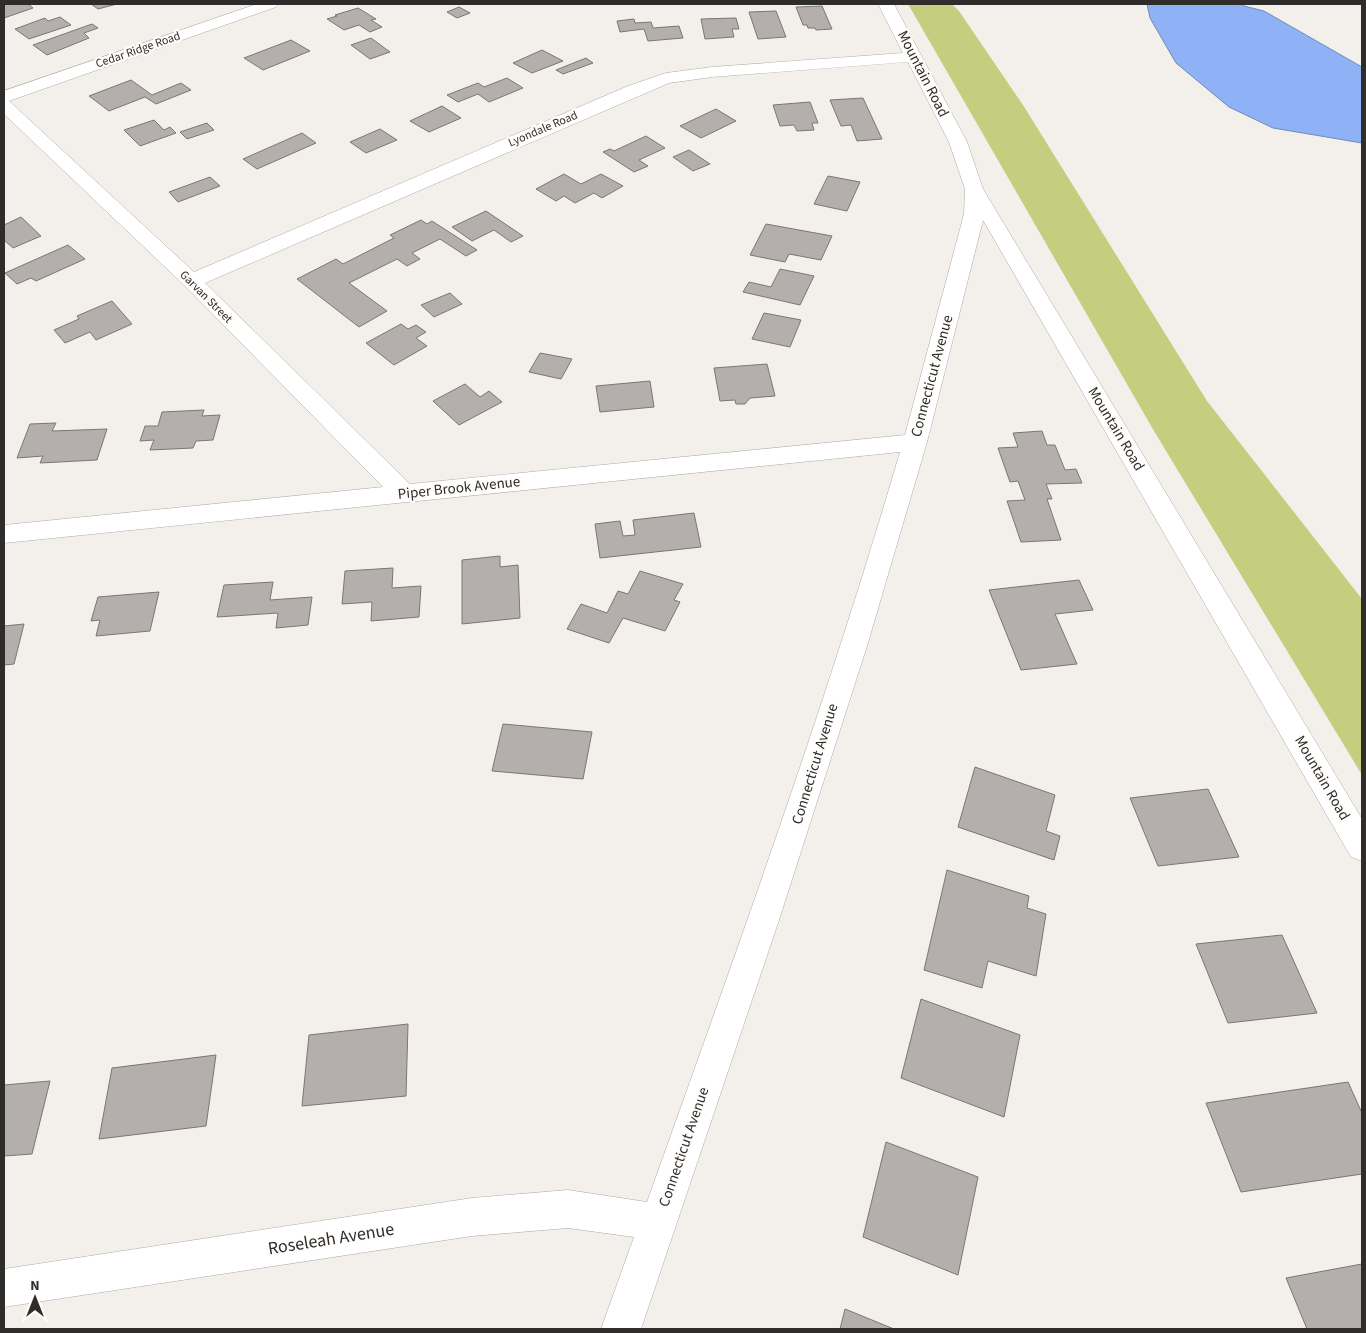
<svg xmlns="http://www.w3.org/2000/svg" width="1366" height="1333" viewBox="0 0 1366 1333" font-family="'Source Sans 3',sans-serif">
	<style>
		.green { fill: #c4ce7f }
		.water { fill: #8eb2f5; stroke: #718ab8 }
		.building { fill: #b4afac; stroke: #7a7672 }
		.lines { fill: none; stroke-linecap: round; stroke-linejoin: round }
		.minor-casing { stroke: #adaaa6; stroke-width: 1 }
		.minor { fill: #fff; fill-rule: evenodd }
		.labels { text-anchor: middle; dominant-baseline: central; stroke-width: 4.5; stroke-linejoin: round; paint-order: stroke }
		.far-street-label { font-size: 12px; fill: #2e2d2b; stroke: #fffdfb }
		.street-label { font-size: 15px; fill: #2e2d2b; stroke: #fffdfb }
		.near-street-label { font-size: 18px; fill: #2e2d2b; stroke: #fffdfb }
	</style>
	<rect width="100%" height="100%" fill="#f3f0eb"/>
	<path class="green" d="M908,4H952L959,11L1023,105L1207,401L1362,599V775L1154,431Z"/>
	<path class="water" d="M1147,4H1241L1244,6L1264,11L1362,67V143L1273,128L1229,107L1176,63L1150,18Z"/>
	<path class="building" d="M4,4H28L33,8L4,18Z
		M91,4H117L98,9Z
		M822,6L832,29L816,30L815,28H808L807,25H803L796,7Z
		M459,7L470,13L457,18L447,12Z
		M358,8L376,19L371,20L382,27L370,32L359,25L344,30L327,19L337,16L335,15Z
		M776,11L786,37L758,39L749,12Z
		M60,17L71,25L29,39L15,29L45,18L48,21Z
		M736,18L739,29H732L734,37L705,39L701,19Z
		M634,19L635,23L651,22L653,28L679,26L683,38L648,41L644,29L620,32L617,21Z
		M92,24L98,28L84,33L89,38L47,55L33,45Z
		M371,38L390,52L370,59L351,45Z
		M291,40L310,51L263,70L244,58Z
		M542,50L563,61L532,73L513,63Z
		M586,58L593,63L563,74L556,70Z
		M507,78L523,88L489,102L478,94L458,102L447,95L478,83L484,87Z
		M131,80L152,95L181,83L191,90L156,104L145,97L109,111L89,96Z
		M863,98L882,139L857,141L851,125L841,126L830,100Z
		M810,102L818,123H812L814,130L797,131L794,125L780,126L773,105Z
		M442,106L461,118L429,132L410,121Z
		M716,109L736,121L701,138L680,126Z
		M154,120L164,130L170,127L176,133L140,146L124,130Z
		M207,123L214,130L187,139L180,132Z
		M380,129L397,140L366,153L350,142Z
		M302,133L316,143L257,169L243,159Z
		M646,136L665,148L639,160L648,166L634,172L603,152L610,149L614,151Z
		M689,150L710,164L693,171L673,157Z
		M564,174L581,184L601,174L623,186L602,198L594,193L575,203L564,196L556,201L536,189Z
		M828,176L860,182L847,211L814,204Z
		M210,177L220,186L178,202L169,192Z
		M486,211L523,236L511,242L494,230L472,241L452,227Z
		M21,217L41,236L13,248L4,240V225Z
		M421,220L427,224L432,221L477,250L466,256L440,239L412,253L420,259L407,266L397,259L349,283L387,311L359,327L297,279L336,259L343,264L394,238L390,235Z
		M766,224L832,236L821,260L789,254L785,262L750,255Z
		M68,245L85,259L36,281L31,278L17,284L5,273Z
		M780,269L814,276L800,305L743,292L749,282L771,287Z
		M450,293L462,304L434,317L421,305Z
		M112,301L132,324L96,340L90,332L65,343L54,330L79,319L77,316Z
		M764,313L801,320L790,347L752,339Z
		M401,324L408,329L416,325L426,332L416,338L427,346L394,365L366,343Z
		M540,353L572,359L561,379L529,372Z
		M767,364L775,396L750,398L745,404H736L735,400L720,401L714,368Z
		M650,381L654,407L600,412L596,386Z
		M465,384L480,397L489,391L502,402L459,425L433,401Z
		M204,410L202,416L220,415L213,440L196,441L193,448L150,450L154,440L140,441L145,426H158L162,412Z
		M56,423L52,431L107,429L97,460L40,463L43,456L17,458L30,424Z
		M1042,431L1047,445H1055L1065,470L1076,469L1082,483L1046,484L1052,499H1047L1061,540L1021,542L1007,501L1025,500L1018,481L1010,482L998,448L1018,447L1013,433Z
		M694,513L701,547L600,558L595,524L620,521L623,536L635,535L633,520Z
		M500,556V567L518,565L520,618L462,624V560Z
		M393,568L392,588L421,586L419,617L371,621L372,602L342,604L345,571Z
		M640,571L683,584L674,600L680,602L665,631L623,618L609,643L567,629L581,604L607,613L618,591L628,594Z
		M1079,580L1093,610L1055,614L1077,664L1021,670L989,590Z
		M273,582L270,600L312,597L308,625L276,628L278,613L217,617L224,585Z
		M159,592L150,631L96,636L100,620L91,621L98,597Z
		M24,624L14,664L4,665V626Z
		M503,724L592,732L583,779L492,771Z
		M975,767L1055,795L1046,831L1060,836L1054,860L958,827Z
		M1208,789L1239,857L1158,866L1130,798Z
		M947,870L1029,896L1027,908L1046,914L1036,976L988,961L982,988L924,970Z
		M1282,935L1317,1013L1228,1023L1196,944Z
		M921,999L1020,1035L1004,1117L901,1078Z
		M408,1024L406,1096L302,1106L309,1035Z
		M216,1055L206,1126L99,1139L112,1068Z
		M50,1081L32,1154L4,1156V1085Z
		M1348,1082L1362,1113V1174L1241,1192L1206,1103Z
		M886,1142L978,1177L958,1275L863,1237Z
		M1362,1264V1329H1307L1286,1278Z
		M845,1309L894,1329H840Z"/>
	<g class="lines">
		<defs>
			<path id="minor" d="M257,4H279L276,7L9,101L194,272L628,86L666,73L712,67L903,53L878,4H894L967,142L983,189L1362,819V861L1351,857L983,220L927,442L867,646L779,920L641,1329H601L634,1237L568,1228L472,1236L4,1307V1269L472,1198L568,1190L647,1202C736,953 826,705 900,452L4,543V525L383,487L184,285L4,114V91ZM908,62L949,142L965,189L964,214L905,435L410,484L205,283L669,83L712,77Z"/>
		</defs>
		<use href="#minor" class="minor-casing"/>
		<use href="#minor" class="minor"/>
	</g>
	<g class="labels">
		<g class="far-street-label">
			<text transform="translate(138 50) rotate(-19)">Cedar Ridge Road</text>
			<text transform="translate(543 129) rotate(-23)">Lyondale Road</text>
			<text transform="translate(206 297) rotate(45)">Garvan Street</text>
		</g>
		<g class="street-label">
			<text transform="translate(923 74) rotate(63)">Mountain Road</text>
			<text transform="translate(932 376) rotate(-75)">Connecticut Avenue</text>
			<text transform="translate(1116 429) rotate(59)">Mountain Road</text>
			<text transform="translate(459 488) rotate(-6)">Piper Brook Avenue</text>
			<text transform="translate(815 764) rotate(-73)">Connecticut Avenue</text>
			<text transform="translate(1322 778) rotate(60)">Mountain Road</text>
			<text transform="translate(684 1147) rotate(-71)">Connecticut Avenue</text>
		</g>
		<g class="near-street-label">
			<text transform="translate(331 1239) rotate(-9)">Roseleah Avenue</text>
		</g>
	</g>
	<rect width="1366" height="1333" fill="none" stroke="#2e2d2b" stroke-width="10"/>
	<g transform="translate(35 1298)" stroke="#fffdfb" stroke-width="4" paint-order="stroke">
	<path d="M0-4L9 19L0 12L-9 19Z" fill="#2e2d2b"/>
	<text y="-8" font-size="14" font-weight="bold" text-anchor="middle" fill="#2e2d2b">N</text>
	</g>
</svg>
